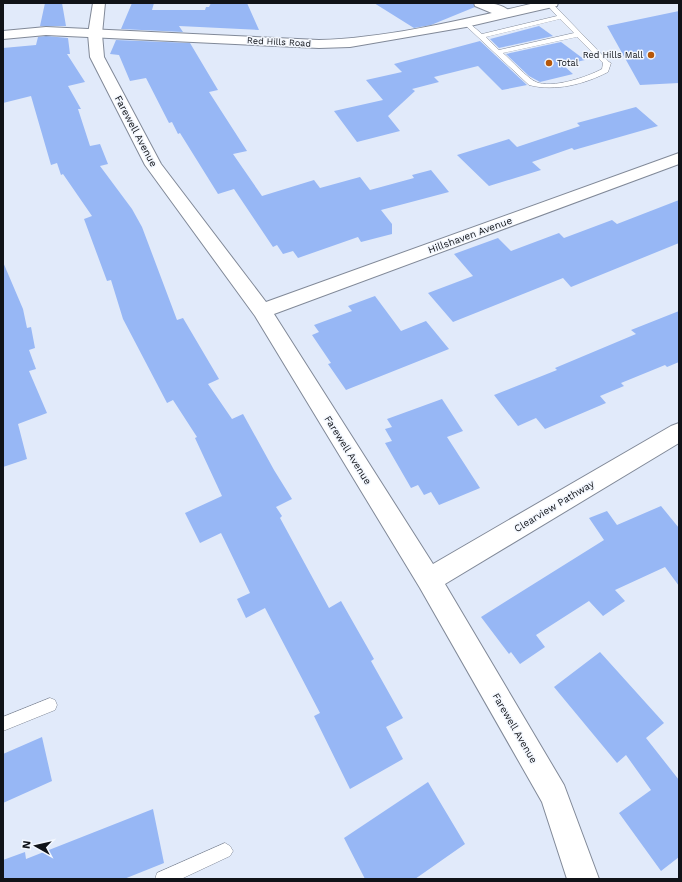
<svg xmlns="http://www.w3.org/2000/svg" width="682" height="882" viewBox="0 0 682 882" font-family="'Work Sans',sans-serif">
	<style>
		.building { fill: #97b7f5 }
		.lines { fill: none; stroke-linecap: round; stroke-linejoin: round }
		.lane-casing { stroke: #818998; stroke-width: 1 }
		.street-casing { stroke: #818998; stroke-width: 2 }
		.secondary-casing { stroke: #818998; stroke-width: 2 }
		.lane { fill: #fff; fill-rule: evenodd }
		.street { fill: #fff; fill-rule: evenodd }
		.secondary { fill: #fff; fill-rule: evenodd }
		.poi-dot { fill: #b65709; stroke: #f3f7fe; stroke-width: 1.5 }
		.labels { text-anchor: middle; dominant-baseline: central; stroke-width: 3; stroke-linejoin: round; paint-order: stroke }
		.far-street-label { font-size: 9px; fill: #101318; stroke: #f3f7fe }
		.far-poi-label { font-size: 9px; fill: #101318; stroke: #f3f7fe; text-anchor: end }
		.street-label { font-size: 10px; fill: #101318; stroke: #f3f7fe }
	</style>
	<rect width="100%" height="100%" fill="#e1eafa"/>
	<path class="building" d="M45,3H62L66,26H40Z
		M132,3H154L152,10H205L206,7H209L211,3H247L259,30L179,26L183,32L121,29Z
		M374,3H473L475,7L431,25L414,28Z
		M679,11V83L640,85L607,26Z
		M539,26L553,36L499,48L490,39Z
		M46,36L68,38L70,54H67L85,82L68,86L81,109H78L90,146L100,144L108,164L100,166L132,209L142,227L177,320L183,318L219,379L208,384L232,419L243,414L274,470L292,499L276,507L282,516L280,518L329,608L341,601L374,659L371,661L403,718L386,727L403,759L350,789L314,716L320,713L265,608L246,618L237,599L250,593L221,533L200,543L185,513L222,496L195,438L197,437L173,400L167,403L123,319L111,280L107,281L84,219L92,216L63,174L61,175L57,163L51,165L31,96L3,103V48L36,45L38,37Z
		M116,40L190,43L218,90L209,92L247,151L233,154L262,196L314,180L320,188L360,177L370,190L414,178L412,175L431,170L449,192L381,210L392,224V234L361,242L358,237L298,258L293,251L283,254L277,245L273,247L234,189L218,194L180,133L178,134L172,122L169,123L146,78L130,81L119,55L110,54Z
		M480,41L527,85L502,90L478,66L434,77L439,82L412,89L415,91L388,116L400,131L357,142L334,111L383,100L366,80L402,72L394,64Z
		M561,42L585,60L563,65L573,74L540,82L529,76L506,54Z
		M636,107L658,126L574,150L572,148L532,162L541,170L489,186L457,155L509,139L517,147L580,126L577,123Z
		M679,200V243L571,287L563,278L453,322L428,293L473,276L454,254L498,238L511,251L559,233L564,238L612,220L617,224Z
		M3,262L23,309L27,328L31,327L35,348L29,350L36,369L29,371L47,413L18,424L27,459L3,467Z
		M375,296L401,331L426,321L449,349L346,390L328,364L331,363L312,335L319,332L314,325L352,311L348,306Z
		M679,311V362L667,367L665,365L621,383L624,386L600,396L606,403L545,429L536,418L518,426L494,395L557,370L555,368L636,334L631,330Z
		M442,399L463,431L447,437L480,488L439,505L431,492L424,495L418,485L411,488L385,443L392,441L385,429L392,427L387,419Z
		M661,506L679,528V586L665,567L615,590L625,601L603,616L589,601L536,635L545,647L520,664L511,652L509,654L481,617L604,540L589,518L607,511L617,525Z
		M600,652L664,723L646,738L679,780V857L661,871L619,813L651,790L626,755L617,763L554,687Z
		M42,737L52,781L3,803V754Z
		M428,782L465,844L415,879H365L344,838Z
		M153,809L164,863L124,879H3V860L25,852L26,859Z"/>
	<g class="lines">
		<defs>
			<path id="lane" d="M546,3H552L609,62L611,63L608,72C585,84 555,92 529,85L463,23L468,22L482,34L557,16L547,5ZM560,19L574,33L499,50L486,37ZM577,37L603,63L602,69C587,77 552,89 536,82C527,78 511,60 503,53Z
				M50,698L55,700L57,705L55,710L3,731V717Z
				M225,843L230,846L233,851L230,856L181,879H155L157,873Z"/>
			<path id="street" d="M93,3H105L102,34L104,57L161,164L266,302L679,153V164L274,314L433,564L671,426L679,423V443L445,584L564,785L599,879H567L542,802L420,588L255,316L145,165L90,57L88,34Z
				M474,3C485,3 503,2 511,13L509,16H499L475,6Z"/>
			<path id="secondary" d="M535,3H558L557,6L466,27L350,47L319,48L46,35L3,39V31L46,27L319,40C390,38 466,19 535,3Z"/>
		</defs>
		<use href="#lane" class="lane-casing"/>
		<use href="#street" class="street-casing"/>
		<use href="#secondary" class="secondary-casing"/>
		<use href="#lane" class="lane"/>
		<use href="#street" class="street"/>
		<use href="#secondary" class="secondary"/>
	</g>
	<g class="poi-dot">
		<circle cx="651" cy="55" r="4"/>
		<circle cx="549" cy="63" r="4"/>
	</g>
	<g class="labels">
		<g class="far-street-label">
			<text transform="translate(279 42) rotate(3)">Red Hills Road</text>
		</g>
		<g class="far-poi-label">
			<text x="643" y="55">Red Hills Mall</text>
			<text x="557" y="63" text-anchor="start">Total</text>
		</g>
		<g class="street-label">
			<text transform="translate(136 131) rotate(62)">Farewell Avenue</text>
			<text transform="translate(470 235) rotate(-20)">Hillshaven Avenue</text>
			<text transform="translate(348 450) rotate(58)">Farewell Avenue</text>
			<text transform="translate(554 506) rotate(-31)">Clearview Pathway</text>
			<text transform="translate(515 728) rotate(60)">Farewell Avenue</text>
		</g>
	</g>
	<rect width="682" height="882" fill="none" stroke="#101318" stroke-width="8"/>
	<g transform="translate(36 846) rotate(278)" stroke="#f3f7fe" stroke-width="3" paint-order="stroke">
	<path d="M0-3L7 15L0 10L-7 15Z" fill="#101318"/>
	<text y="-6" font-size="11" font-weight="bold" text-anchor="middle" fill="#101318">N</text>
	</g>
</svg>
